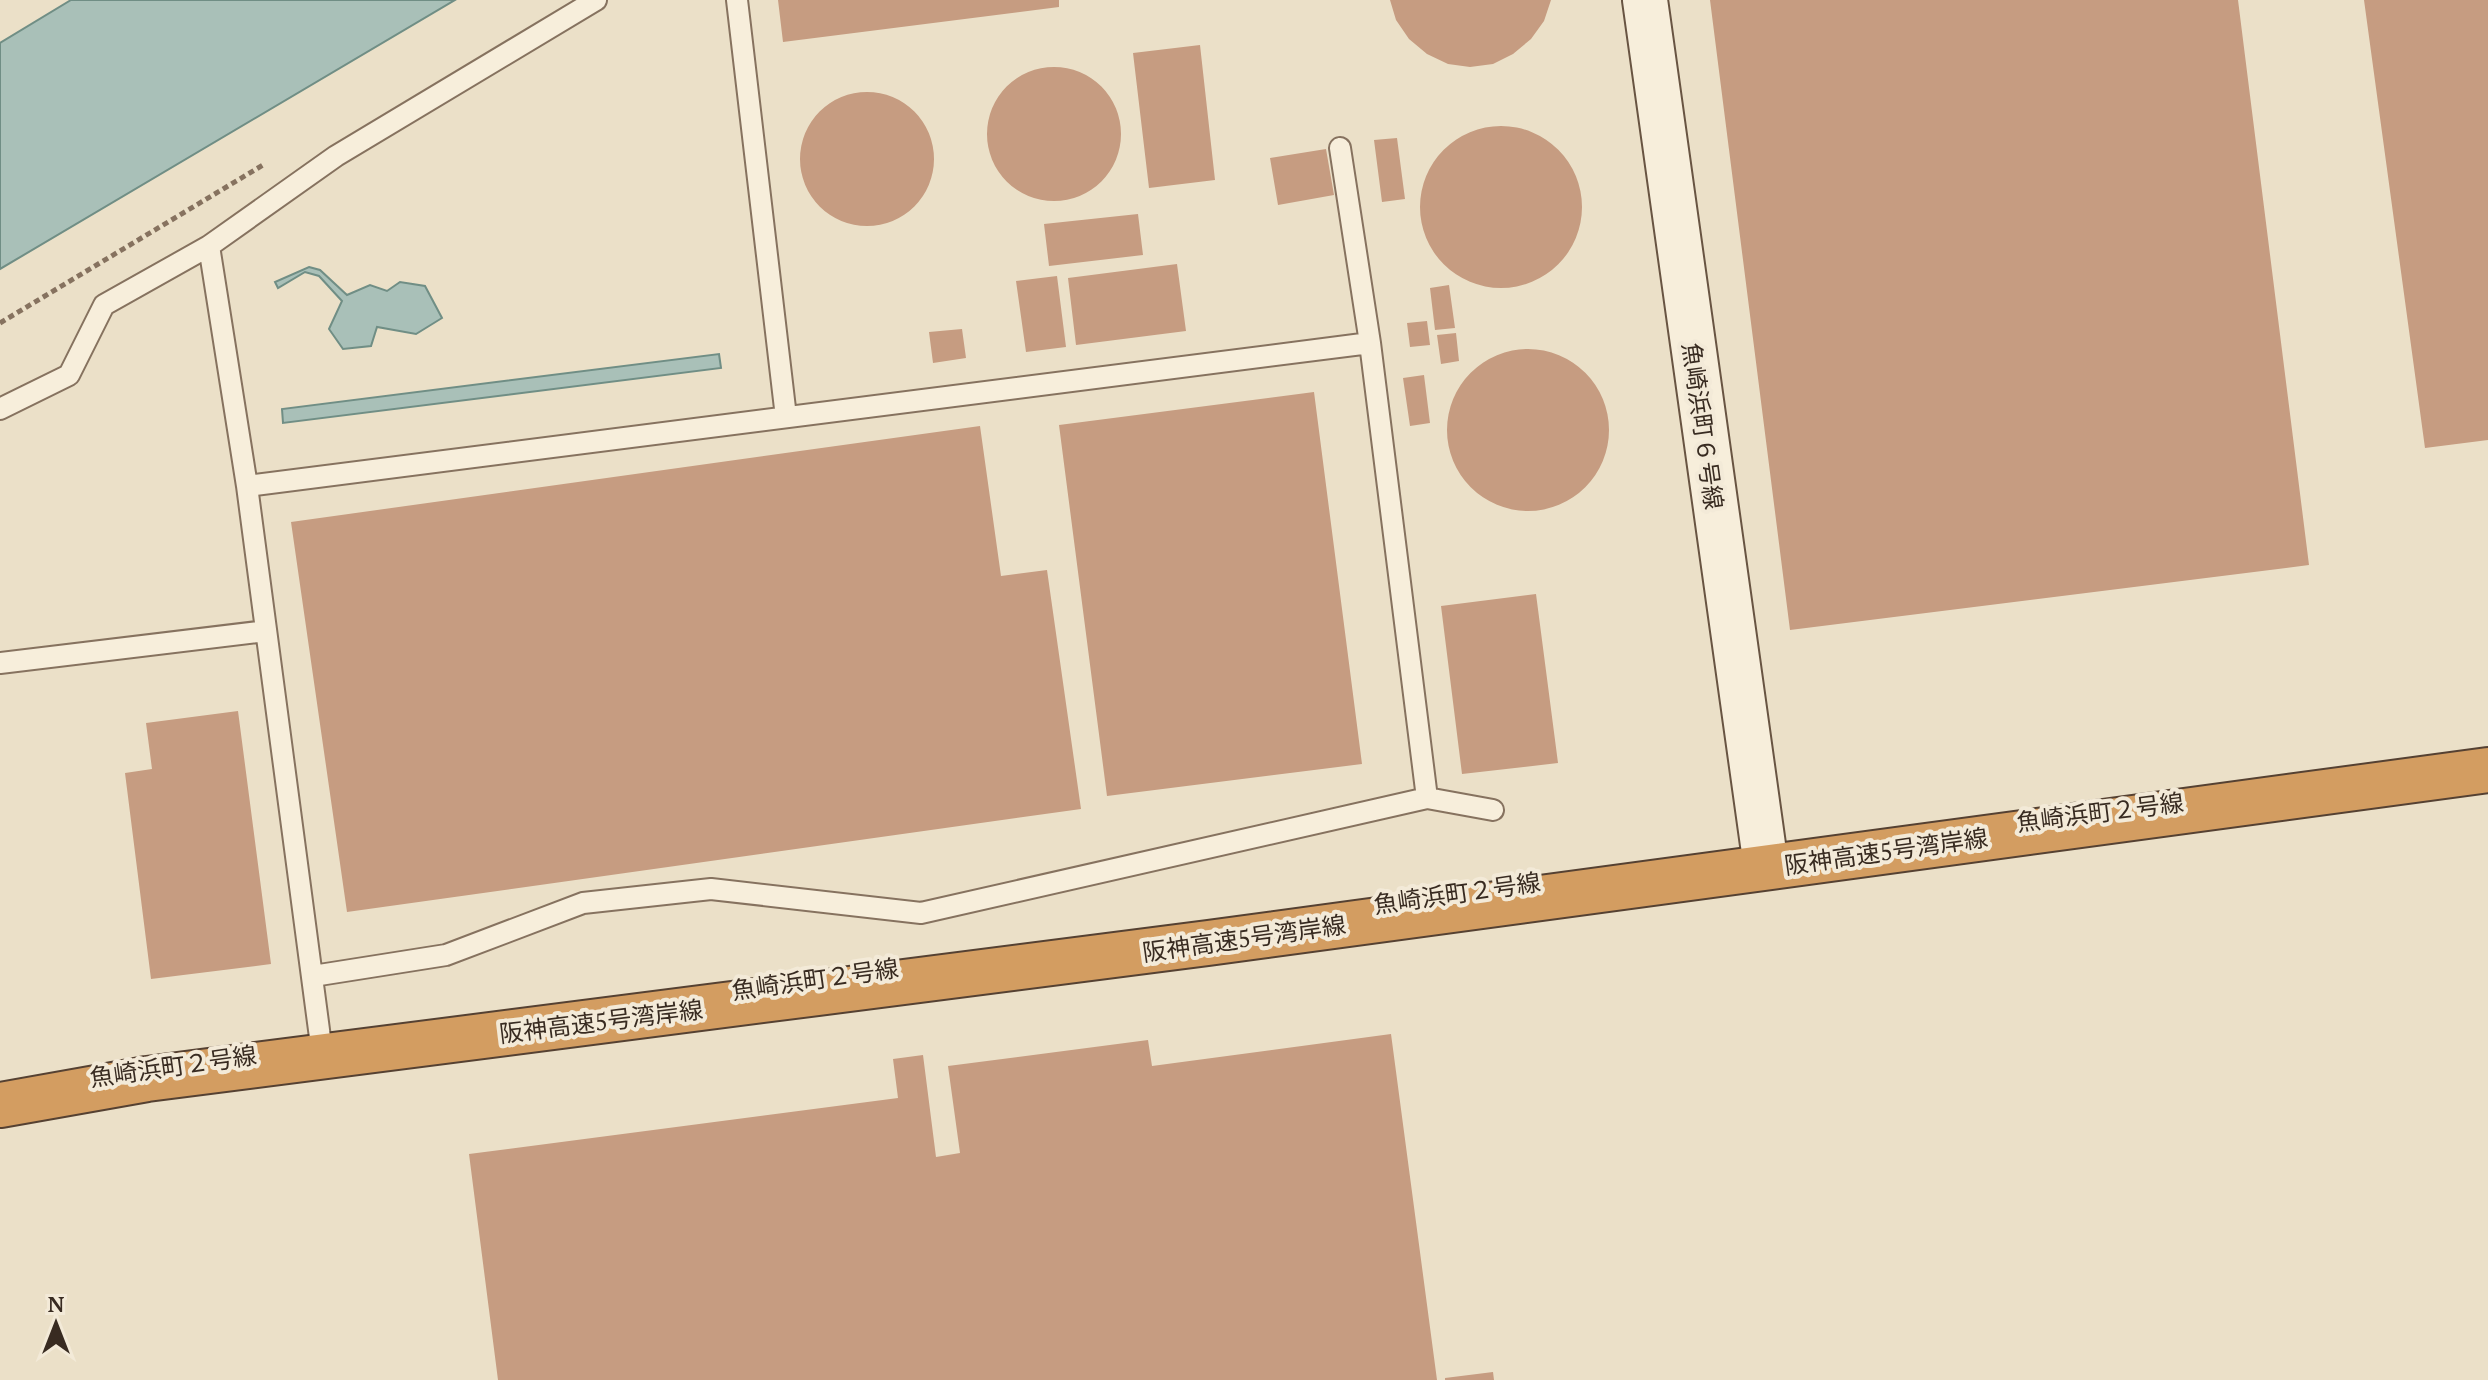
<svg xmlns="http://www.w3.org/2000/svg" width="2488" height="1380" viewBox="0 0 2488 1380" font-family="'PT Serif','Noto Sans JP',serif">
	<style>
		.water { fill: #a9c0b8; stroke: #708e85; stroke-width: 2 }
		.building { fill: #c69c81 }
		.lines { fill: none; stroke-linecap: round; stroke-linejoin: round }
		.lane-casing { stroke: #86725f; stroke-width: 24 }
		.secondary-casing { stroke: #685442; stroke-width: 48 }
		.highway-casing { stroke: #554132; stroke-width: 48 }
		.path { stroke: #86725f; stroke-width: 5; stroke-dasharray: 6 4; stroke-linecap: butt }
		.lane { stroke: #f7eedb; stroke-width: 20 }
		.secondary { stroke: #f7eedb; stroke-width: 44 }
		.highway { stroke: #d39d61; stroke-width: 44 }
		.labels { text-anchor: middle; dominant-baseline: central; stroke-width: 8; stroke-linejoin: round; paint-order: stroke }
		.street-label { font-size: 24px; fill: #382b21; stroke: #f3ead8 }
	</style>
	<rect width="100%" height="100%" fill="#ebe0c8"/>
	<path class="water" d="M71,0H455L0,269V43Z
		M309,267L320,270L347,295L370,285L387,291L400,282L425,286L442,318L416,334L377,327L371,346L343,349L329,329L342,301L319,276L305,272L278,288L275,282Z
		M719,354L721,368L283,423L282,409Z"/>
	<path class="building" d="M778,0H1059V7L783,42Z
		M1390,0H1551L1544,21L1531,39L1513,54L1493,64L1470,67L1448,64L1427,54L1409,39L1396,20Z
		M1710,0H2238L2309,565L1790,630Z
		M2364,0H2488V440L2425,448Z
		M1200,45L1215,180L1149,188L1133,53Z
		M987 134a67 67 0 1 1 134 0a67 67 0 1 1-134 0Z
		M800 159a67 67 0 1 1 134 0a67 67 0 1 1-134 0Z
		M1420 207a81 81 0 1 1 162 0a81 81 0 1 1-162 0Z
		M1397,138L1405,199L1382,202L1374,140Z
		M1326,149L1334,195L1278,205L1270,158Z
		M1138,214L1143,255L1049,266L1044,224Z
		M1177,264L1186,331L1076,345L1068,278Z
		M1057,276L1066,347L1026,352L1016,281Z
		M1449,285L1455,328L1435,330L1430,288Z
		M1427,321L1430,345L1410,347L1407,323Z
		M962,329L966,358L933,363L929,332Z
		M1456,333L1459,361L1441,364L1437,335Z
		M1447 430a81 81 0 1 1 162 0a81 81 0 1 1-162 0Z
		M1424,375L1430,423L1410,426L1403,378Z
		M1314,392L1362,764L1107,796L1059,425Z
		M980,426L1001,576L1047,570L1081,809L347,912L291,522Z
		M1536,594L1558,763L1462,774L1441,606Z
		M238,711L271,964L151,979L125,773L152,769L146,723Z
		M1391,1034L1437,1380H498L469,1154L898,1098L893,1059L923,1055L936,1157L960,1153L948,1066L1148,1040L1152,1066Z
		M1493,1372L1494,1380H1445V1378Z"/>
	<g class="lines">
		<defs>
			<path id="lane" d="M737,0L786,417
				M1340,148L1370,343L1427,798
				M209,246L247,486L321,1045
				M0,409L69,375L104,305L209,246L336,156L596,0
				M247,486L1370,343
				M0,663L266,631
				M313,976L446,955L583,903L711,889L921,913L1427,798L1493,810"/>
			<path id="secondary" d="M1645,0L1764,852"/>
			<path id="highway" d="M0,1105L147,1079L1208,943L2488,770"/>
		</defs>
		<use href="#lane" class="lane-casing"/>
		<use href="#secondary" class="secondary-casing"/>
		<use href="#highway" class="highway-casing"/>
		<path class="path" d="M0,323L263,165"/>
		<use href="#lane" class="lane"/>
		<use href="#secondary" class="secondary"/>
		<use href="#highway" class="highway"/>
	</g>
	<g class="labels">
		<g class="street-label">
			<text transform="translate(1703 426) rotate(82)">魚崎浜町６号線</text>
			<text transform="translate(2100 812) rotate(-7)">魚崎浜町２号線</text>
			<text transform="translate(1886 851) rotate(-8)">阪神高速5号湾岸線</text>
			<text transform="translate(1457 893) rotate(-8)">魚崎浜町２号線</text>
			<text transform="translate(1244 938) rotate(-8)">阪神高速5号湾岸線</text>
			<text transform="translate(815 979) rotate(-8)">魚崎浜町２号線</text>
			<text transform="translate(601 1021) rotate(-7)">阪神高速5号湾岸線</text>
			<text transform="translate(173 1066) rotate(-8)">魚崎浜町２号線</text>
		</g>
	</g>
	<g transform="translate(56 1324)" stroke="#f3ead8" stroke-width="6" paint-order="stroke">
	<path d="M0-6L14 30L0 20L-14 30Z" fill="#382b21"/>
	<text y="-12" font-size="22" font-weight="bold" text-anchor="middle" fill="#382b21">N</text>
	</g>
</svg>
